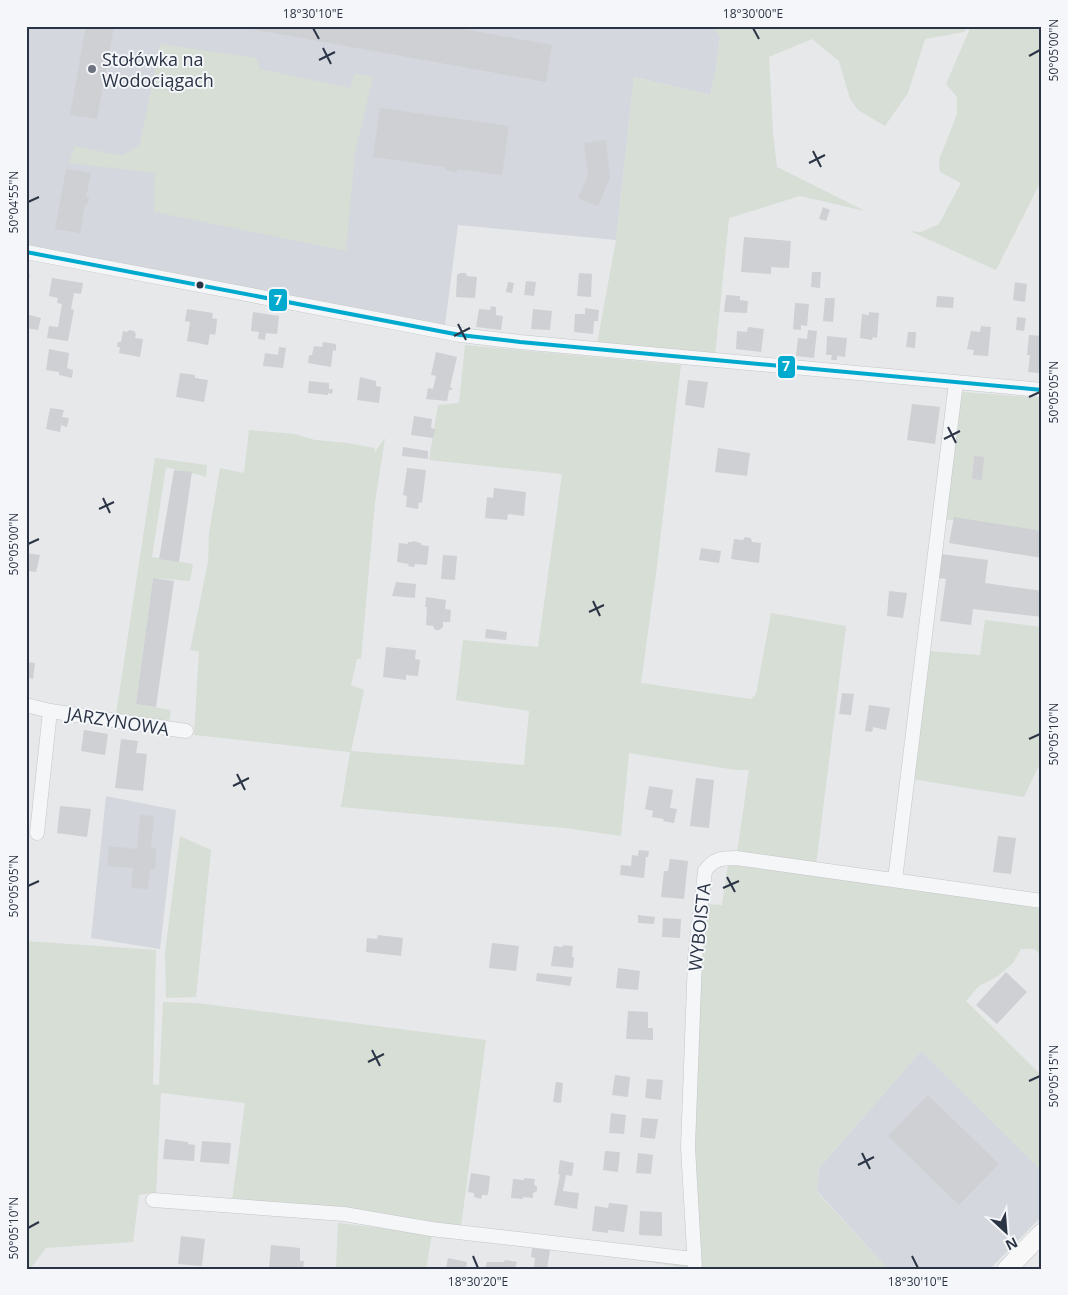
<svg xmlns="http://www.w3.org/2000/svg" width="1068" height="1295" viewBox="0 0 1068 1295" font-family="'Open Sans',sans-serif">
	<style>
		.built { fill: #d4d7dd }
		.green { fill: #d6ded6 }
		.building { fill: #ced0d3 }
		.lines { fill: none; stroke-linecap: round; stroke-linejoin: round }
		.minor-casing { stroke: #c4c6c8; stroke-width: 15 }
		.secondary-casing { stroke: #c4c6c8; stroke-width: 20 }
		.minor { stroke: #f5f6f7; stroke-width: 14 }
		.secondary { stroke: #f8f8f8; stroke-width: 19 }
		.bus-1-casing { stroke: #f4f6f9; stroke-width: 8 }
		.bus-1 { stroke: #00a9ce; stroke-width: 4 }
		.ticks { fill: none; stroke: #2b3445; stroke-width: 2 }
		.poi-dot { fill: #6c737f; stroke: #f4f6f9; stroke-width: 2 }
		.bus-dot { fill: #2b3445; stroke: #f4f6f9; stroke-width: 2 }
		.labels { text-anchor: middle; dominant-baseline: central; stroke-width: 4; stroke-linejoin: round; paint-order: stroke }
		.poi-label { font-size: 18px; fill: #2b3445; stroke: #f4f6f9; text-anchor: start }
		.street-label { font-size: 18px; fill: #2b3445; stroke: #f4f6f9 }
		.line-badge { stroke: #f4f6f9; stroke-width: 2 }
		.badge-label { font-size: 14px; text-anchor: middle; font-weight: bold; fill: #fff }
		.neatline { fill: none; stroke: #2b3445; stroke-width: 2 }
		.ticks-label { font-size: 12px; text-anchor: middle; fill: #2b3445 }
	</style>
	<rect width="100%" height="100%" fill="#e6e8ea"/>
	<path class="built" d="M26,26H712L720,36L716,69L710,95L634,77L616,240L458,225L444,333L207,279L26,245Z
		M106,796L176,810L160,949L91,938Z
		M921,1051L1042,1170V1216L990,1269H888L817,1191L819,1168Z"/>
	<path class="green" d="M712,26H967L964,32L925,39L908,93L885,126L858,110L850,99L839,61L812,39L769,57L773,133L777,167L865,211L800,196L729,218L715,356L597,344L616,240L634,77L710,95L716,69L720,36Z
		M971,26H1042V179L996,270L910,231L921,232L939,224L961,183L940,172L939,160L957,114V97L946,84Z
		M160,44L256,58L260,69L350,88L355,73L373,77L355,153L346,251L154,212L155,173L69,163L75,146L122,156L140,144Z
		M465,345L681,365L657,566L641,683L751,699L756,694L771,613L846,626L816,865L737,853L749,770H736L629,753L621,836L565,828L341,807L350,752L194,735L199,651L190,650L208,562L209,533L220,468L244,473L249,430L295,434L315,440L347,443L375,448L374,453L385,438L375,502L361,659H357L351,685L364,690L351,751L524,765L529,711L456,700L463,640L538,647L562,474L429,460L438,405L459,403Z
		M963,392L1042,398V531L944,519L956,425Z
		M155,458L207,465L206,477C192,472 179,471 166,467L152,557L193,564L190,581L153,578L136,704L171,710L169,722L116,714Z
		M985,620L1042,627V768L1038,767L1024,797L911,779L927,651L980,655Z
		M180,836L211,850L196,997L166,998L165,952Z
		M728,865L897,884L1042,909V956L1034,949H1021L1013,963L998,976L979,986L966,1001L1042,1076V1171L921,1051L819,1168L817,1192L888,1269L686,1268L606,1255L701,1250L695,1152V1062L705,904L722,905Z
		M26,941L156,950L153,1084L159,1085L163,1002L197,1003L486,1040L461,1226L366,1211L232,1200L245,1103L161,1093L156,1194L151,1193L139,1195L133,1242L46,1248L30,1269H26Z
		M338,1223L432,1234L426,1269H336Z"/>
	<path class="building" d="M86,26H114L97,119L70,115Z
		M235,26H446L552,45L546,82Z
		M380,108L509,126L502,175L457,169V172L445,170V167L373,157Z
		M606,140L610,178L598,206L578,198L588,175L584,143Z
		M66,169L91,173L86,197H89L88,204H85L80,233L55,229Z
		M823,207L830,210L826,221L819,219Z
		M744,237L791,241L789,268L771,267V274L741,272Z
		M812,272H821L820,288L811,287Z
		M460,273H466L467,276L477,277L475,298L456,297L457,275Z
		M579,273L592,274L591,297L577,296Z
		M26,274L30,275L27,290H29L27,302Z
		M52,278L83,283L81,294L74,293L71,309L74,310L68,341L47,338L49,326L58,327L62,304L57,303L58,298L49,296Z
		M526,281L536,282L534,296L524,295Z
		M508,282L514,283L512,293L506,292Z
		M1015,282L1027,284L1025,302L1013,300Z
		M726,295L740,296V300L748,301L747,313L724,312Z
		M937,296L954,297L953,308L936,307Z
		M825,298H835L833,322L823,321Z
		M795,303L809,304L807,326L801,325V330L793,329Z
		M491,306L496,307V315L503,316L501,330L476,327L479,309L490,310Z
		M585,308L599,310L598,321H594L593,334L574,332L575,314H585Z
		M187,309L213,313L212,318L217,319L216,331L215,335L210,334L208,345L187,341L190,322L185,321Z
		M533,309L552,311L550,330L531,329Z
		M253,312L279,316L277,334L266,333L265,340L258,339L259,332L251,331Z
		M869,312L879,313L877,338L873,337L872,340L860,338L862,314L869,315Z
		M26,314L41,318L38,330L26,328Z
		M1017,317L1026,318L1024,331L1016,330Z
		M981,326L991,327L988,356L973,355L974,350L967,349L971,331L980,332Z
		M748,327L764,329L761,352L736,349L737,331L747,332Z
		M129,330L134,331L136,334L135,338L143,339L140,357L119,353L120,347H117L118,342H121L123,331L127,332Z
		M808,330L817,331L814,358L796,356L798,338L807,339Z
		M908,332H916L915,348L906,347Z
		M1029,335L1042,336V362L1041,364H1040L1039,373L1028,372L1030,355H1027Z
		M827,336L847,338L845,357L837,356V360H831L832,355H826Z
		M323,342L336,344V351L333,350L331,367L308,363L309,355H312L314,346L322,347Z
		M279,347L286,348L283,368L263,366L265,353L278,355Z
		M49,349L69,353L67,368L73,370L72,378L59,375V372L46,370Z
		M436,352L457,357L450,387L452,388V390H449L447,401L426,399L428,388L433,389L436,376L431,375Z
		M180,373L195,375V378L208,380L204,402L176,397Z
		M360,377L376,381V386L381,387L379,403L357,400Z
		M688,380L708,382L704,408L685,405Z
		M309,381L329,383V389H333L332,394L328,393V395L308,393Z
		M912,404L940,407L935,444L907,440Z
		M50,408L64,410L62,417L69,418L67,427L61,425L60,432L46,429Z
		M414,416L432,419L431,428L435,429L433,438L411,435Z
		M403,447L428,451V459L402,456Z
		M718,448L750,453L747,476L715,472Z
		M974,456L984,457L982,480L972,479Z
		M407,468L426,470L422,503L419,502L418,509L406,507L407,496L403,495Z
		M174,470L192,472L179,562L159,559Z
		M494,488L526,492L524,516L508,514L507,520L485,518L487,497L493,498Z
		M954,517L1042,531V558L949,543Z
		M745,537L751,538L752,542L761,543L759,563L731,559L734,539L743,540Z
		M413,541L421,543V545L429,546L427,565L415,564L414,567L408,566L409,564L397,562L399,543L408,544V542H412Z
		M701,548L721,551L719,563L699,560Z
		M26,553L40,555L36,572L29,571L27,579Z
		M941,554L988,560L985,583L1042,591V617L973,609L971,625L940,621L946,579L939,578Z
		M443,555L457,556L455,580L441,579Z
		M153,578L174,581L156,707L136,704Z
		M396,582L416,584L415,598L392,596Z
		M889,591L907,593L903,618L887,616Z
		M426,597L446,600L445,609L451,610L450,622H443V627L439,630H435L433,626L426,625L427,607H425Z
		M486,629L507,632L506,640L485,638Z
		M386,647L416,650L415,659L420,660L418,676L406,675V680L383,677Z
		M26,662L35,663L33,679L26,677Z
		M842,693L854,694L851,715L839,714Z
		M869,705L890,708L886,730L873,727L872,732L865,731Z
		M84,730L108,734L105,755L81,751Z
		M121,739L138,741L136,753L147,754L143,791L115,788Z
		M696,778L714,780L709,828L690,826Z
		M649,786L673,790L670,808L677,809L674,823L663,821L664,819L652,817L653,811L645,809Z
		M60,806L91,809L87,837L57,833Z
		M140,815L154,816L151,848L156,849L155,869H150L148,889L131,888L133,868L107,866L109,846L137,849Z
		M998,836L1016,838L1011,874L993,872Z
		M639,850L649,851L648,857H646L644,878L620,875L621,865L631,866L632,855L638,856Z
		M670,859L688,861L684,899L661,897L664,871H668Z
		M638,915L655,917L654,924L638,923Z
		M663,918L681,919L680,938L662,937Z
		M378,935L403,938L401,956L366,952L367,938L377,939Z
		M492,943L519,946L516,971L489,968Z
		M563,945L573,946L572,957H574L573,968L551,966L554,946L563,947Z
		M618,968L640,971L638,990L616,988Z
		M1006,972L1027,992L997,1024L976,1005Z
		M537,973L572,977L570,986L536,981Z
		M628,1011L648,1012V1028H653V1040L626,1039Z
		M615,1075L630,1077L628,1097L612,1095Z
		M647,1079L663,1080L661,1100L645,1098Z
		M556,1082L563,1083L561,1103L553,1102Z
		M928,1095L999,1164L959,1205L888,1136Z
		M611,1113L626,1115L624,1134L609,1133Z
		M642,1118L658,1119L655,1139L640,1137Z
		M165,1139L188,1142V1144L195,1145L194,1161L163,1159Z
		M202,1141L231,1143L229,1164L200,1162Z
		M605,1151L620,1152L618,1172L603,1170Z
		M638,1153L653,1155L651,1174L636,1173Z
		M560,1160L574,1163L572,1176L566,1175L563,1191L579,1193L577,1209L554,1205L560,1175L558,1174Z
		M471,1173L490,1176L488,1195H482L481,1199L474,1197V1193L468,1192Z
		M524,1178L535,1179L534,1184L537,1187V1191L533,1193V1198L523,1197V1199L511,1198L513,1179L524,1180Z
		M609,1203L628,1205L624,1232L608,1230V1233L592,1231L595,1206L608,1208Z
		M640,1211L662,1212V1236L639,1235Z
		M181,1236L205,1239L202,1266L178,1264Z
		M271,1245L300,1248V1261H304L303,1269H269Z
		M532,1248L550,1250L547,1269H534L535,1258L531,1257Z
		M448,1258L467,1262L466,1269H446Z
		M505,1260L517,1262L515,1269H485L487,1262H504Z"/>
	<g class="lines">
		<defs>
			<path id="minor" d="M26,252L460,335L520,342L1042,390
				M26,705L50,711L186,731
				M37,833L50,711
				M895,880L956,382
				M153,1200L344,1214L431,1229L693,1259
				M695,1269L688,1147L695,959L705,871C713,859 721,858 736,858L1042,901"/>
			<path id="secondary" d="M1007,1269L1042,1233"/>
		</defs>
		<use href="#minor" class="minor-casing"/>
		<use href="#secondary" class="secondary-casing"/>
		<use href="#minor" class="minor"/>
		<use href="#secondary" class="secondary"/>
		<defs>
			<path id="bus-1" d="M26,252L460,335L520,342L1042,390"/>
		</defs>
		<use href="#bus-1" class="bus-1-casing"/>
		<use href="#bus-1" class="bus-1"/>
	</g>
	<path class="ticks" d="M313,28L319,39M753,28L759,39M323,48L331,64M1029,56L1040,50M319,60L335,52M813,151L821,167M809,163L825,155M28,202L39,197M458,324L466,340M454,336L470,328M1029,397L1040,392M948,427L956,443M944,439L960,431M103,498L110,513M99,509L114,502M28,544L39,539M593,601L600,616M589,612L604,605M1029,739L1040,734M237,774L245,790M233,786L249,778M727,877L735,892M28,886L39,881M723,888L739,881M372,1050L380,1066M368,1062L384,1054M1029,1081L1040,1076M862,1153L870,1169M858,1165L874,1157M28,1228L39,1222M473,1256L478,1268M912,1256L918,1268"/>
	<circle class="poi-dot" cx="92" cy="69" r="5"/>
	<circle class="bus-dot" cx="200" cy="285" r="4.5"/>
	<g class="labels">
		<g class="poi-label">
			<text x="102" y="59">Stołówka na<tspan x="102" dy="21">Wodociągach</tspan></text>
		</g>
		<g class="street-label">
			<text transform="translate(118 721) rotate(9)">JARZYNOWA</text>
			<text transform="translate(699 927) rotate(-84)">WYBOISTA</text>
		</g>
	</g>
	<g class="line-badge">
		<rect x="268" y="288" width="20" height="24" rx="5" fill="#00a9ce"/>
		<rect x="777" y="355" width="19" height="24" rx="5" fill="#00a9ce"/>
	</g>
	<g class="badge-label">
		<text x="278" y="305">7</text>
		<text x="786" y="371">7</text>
	</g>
	<rect width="1068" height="1295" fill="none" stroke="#f4f6f9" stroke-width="55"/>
	<g transform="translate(1006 1232) rotate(154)" stroke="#f4f6f9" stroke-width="4" paint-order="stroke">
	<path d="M0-4L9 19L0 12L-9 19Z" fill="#2b3445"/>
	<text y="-8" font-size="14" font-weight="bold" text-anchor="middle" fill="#2b3445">N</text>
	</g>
	<rect x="28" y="28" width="1012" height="1240" class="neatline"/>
	<g class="ticks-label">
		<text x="313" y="18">18°30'10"E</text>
		<text x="753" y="18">18°30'00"E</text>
		<text transform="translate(1054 50) rotate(-90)" y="4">50°05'00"N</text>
		<text transform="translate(14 202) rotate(-90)" y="4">50°04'55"N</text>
		<text transform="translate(1054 392) rotate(-90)" y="4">50°05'05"N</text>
		<text transform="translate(14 544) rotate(-90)" y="4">50°05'00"N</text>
		<text transform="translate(1054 734) rotate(-90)" y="4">50°05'10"N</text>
		<text transform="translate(14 886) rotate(-90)" y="4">50°05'05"N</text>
		<text transform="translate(1054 1076) rotate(-90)" y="4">50°05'15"N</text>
		<text transform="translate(14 1228) rotate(-90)" y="4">50°05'10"N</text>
		<text x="478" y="1286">18°30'20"E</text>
		<text x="918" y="1286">18°30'10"E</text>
	</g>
</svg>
